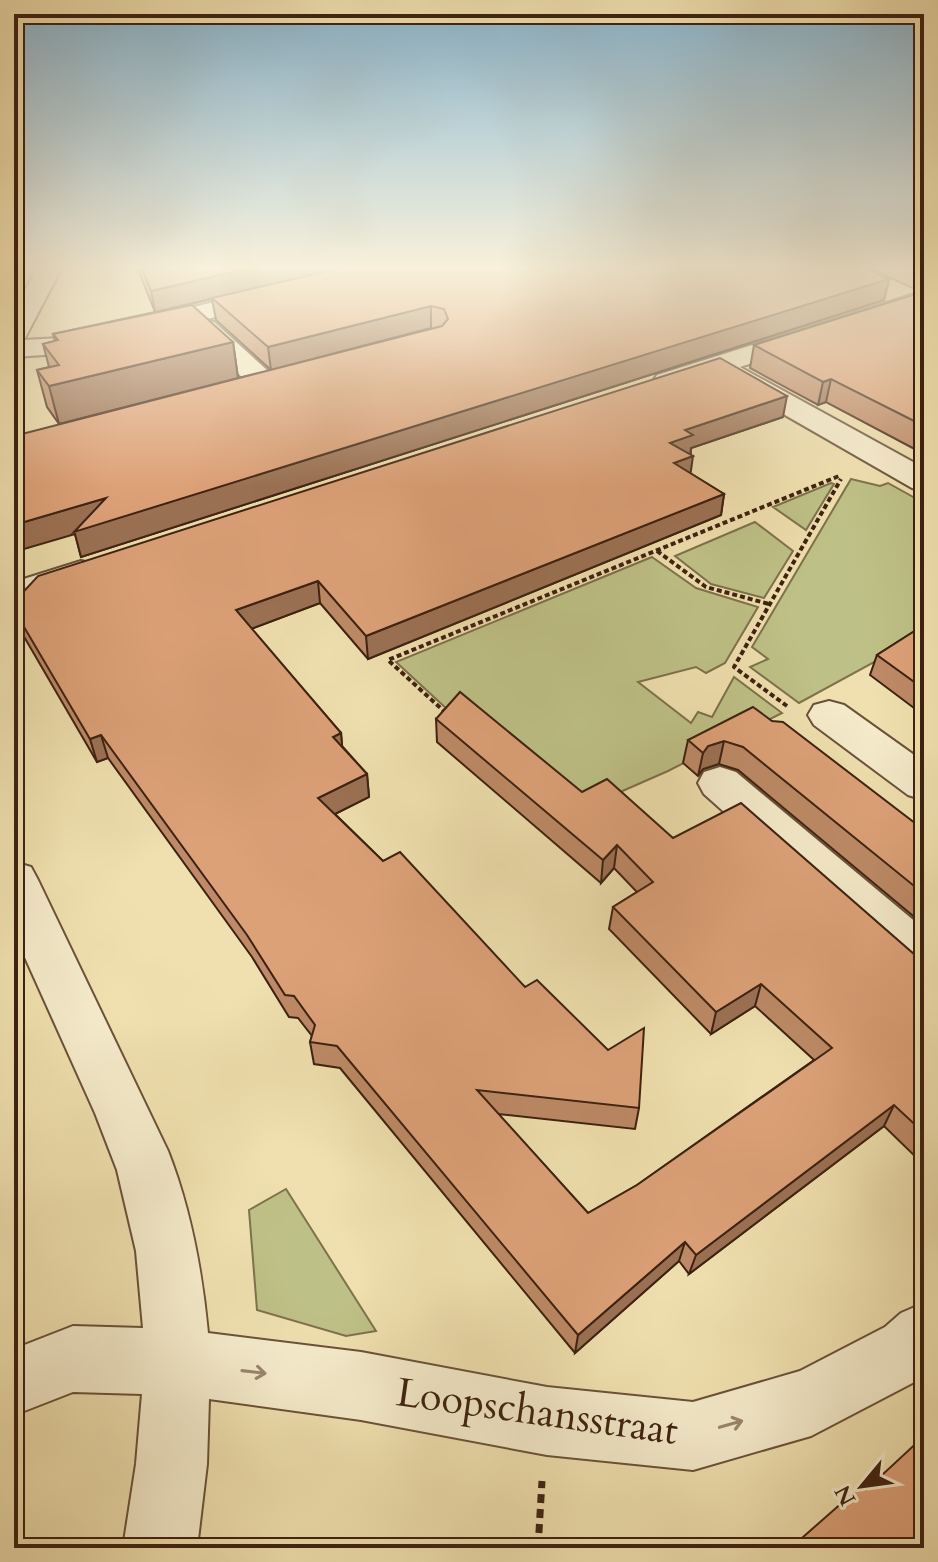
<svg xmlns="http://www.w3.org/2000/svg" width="938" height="1562" viewBox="0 0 938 1562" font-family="Cardo,serif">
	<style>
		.green { fill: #bec187; stroke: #7e714c; stroke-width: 2 }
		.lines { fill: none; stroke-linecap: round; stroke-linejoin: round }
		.minor-casing { stroke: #6a5138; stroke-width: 4 }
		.path-far1 { stroke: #3d2110; stroke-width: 4; stroke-dasharray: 5 3; stroke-linecap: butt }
		.path { stroke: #3d2110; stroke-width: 7; stroke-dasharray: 9 6; stroke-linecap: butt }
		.minor { fill: #f5ebcb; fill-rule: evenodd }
		.wall { fill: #be8a67; stroke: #3d2110; stroke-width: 2; fill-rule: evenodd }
		.shaded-wall { fill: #9b7154; stroke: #3d2110; stroke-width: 2 }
		.building { fill: #dda178; stroke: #3d2110; stroke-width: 2 }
		.oneway { stroke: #99866e }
		.labels { text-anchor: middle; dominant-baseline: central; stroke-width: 6; stroke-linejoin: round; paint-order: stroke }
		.near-street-label { font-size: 40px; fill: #3d2110; stroke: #f5ebcb }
	</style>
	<rect width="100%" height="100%" fill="#f0e0af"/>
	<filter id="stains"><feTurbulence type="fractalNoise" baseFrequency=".0025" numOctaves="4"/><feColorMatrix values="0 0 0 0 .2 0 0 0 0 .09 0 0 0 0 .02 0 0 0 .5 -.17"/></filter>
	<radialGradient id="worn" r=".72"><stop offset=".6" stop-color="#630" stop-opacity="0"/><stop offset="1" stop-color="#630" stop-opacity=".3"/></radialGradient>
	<path class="green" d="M851,479L880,486L888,483L924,503V635L799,703L750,667L768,659L752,647Z
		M831,483L834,484L806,530L773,507Z
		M755,522L793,551L764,598L711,584L675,556Z
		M652,557L696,588L758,607L725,663L706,673L696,667L638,682L691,723L698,712L712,717L734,677L782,713L668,771L586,807L461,722L396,662Z
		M286,1189L376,1331L346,1336L257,1310L249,1210Z"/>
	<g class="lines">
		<defs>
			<path id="minor" d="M38,267H62L24,340L60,338L274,288L283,291L287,296L283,301L60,354L14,357V310Z
				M924,291V307L740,367L924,468V491L912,488L724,380L720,373L667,390L657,387L653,381L657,375Z
				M205,320L214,322L268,371L272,377L268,383L258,386L248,383L200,337L185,341L175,339L172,333L175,327Z
				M81,561L94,564L99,572L94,580L14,605V582Z
				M829,701L844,705L924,762V800L908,795L814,725L808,715L814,705Z
				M720,767L736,772L924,929V980L906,974L704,794L698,783L704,772Z
				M14,862L31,867L38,880L168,1151C191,1210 202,1270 208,1333L361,1352L547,1387L693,1402L800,1371L885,1327L901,1313L924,1303V1377L811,1436L693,1470L547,1455L361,1420L209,1399L207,1464L197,1548H123L136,1464L142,1394L73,1392L14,1415V1349L73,1326L143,1328L136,1251L117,1170L95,1113L14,933Z"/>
		</defs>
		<use href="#minor" class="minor-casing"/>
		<path class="path-far1" d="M657,551L706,587L769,604
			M787,706L734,667L841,479
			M446,713L388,660L839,476"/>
		<path class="path" d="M538,1548L542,1481"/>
		<use href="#minor" class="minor"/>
	</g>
	<path class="wall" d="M137,267H863L889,279L884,300L81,557L75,534L59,424L47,407L37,370L49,367L43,344L55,341L53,334L155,312ZM212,299L216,320L271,370L238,378L233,342L162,311Z
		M867,267H924V289L917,290Z
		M924,293V454L826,402L818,405L750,368L754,345Z
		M783,417L691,448L690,473L724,494L721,515L368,659L320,603L251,629L341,733L342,746L367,774L369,797L335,814L383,861L525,987L639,1108L635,1129L498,1114L588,1213L637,1185L814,1060L755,1006L711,1034L609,929L613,907L637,892L614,868L601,883L437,742L436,719L673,838L914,954L924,957V1165L884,1126L689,1274L679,1261L575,1353L340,1068L314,1064L310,1042L312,1036L298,1018L289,1017L252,957L108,758L97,762L19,628L14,614V602Z
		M924,625V718L921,716L922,714L870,675L877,655Z
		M772,721L924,830V925L738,770L719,764L703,769L698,776L683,763L688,740Z"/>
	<path class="shaded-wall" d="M255,267H347L155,312L151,291Z
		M923,269H924V289L917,290Z
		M889,279L884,300L81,557L75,534L14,552V525L106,498Z
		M431,306V328L271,370L268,347Z
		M233,342L238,378L59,424L49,386Z
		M831,379L826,402L818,405L823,382Z
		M787,396L783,417L691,448L690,456L670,443L685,430Z
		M693,456L690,477L674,463Z
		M724,494L721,515L368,659L366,636Z
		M318,581L320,603L240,633L236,610Z
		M341,733L343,756L333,737Z
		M101,735L108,758L97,762L90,739Z
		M724,741L719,764L703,769L698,776L703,753L708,746Z
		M367,774L369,797L321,821L318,798Z
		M617,845L614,868L601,883L603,860Z
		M761,984L755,1006L711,1034L716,1012Z
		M894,1105L884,1126L689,1274L696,1255Z
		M685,1242L679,1261L575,1353L578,1335Z"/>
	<path class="building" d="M141,267H255L151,291Z
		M345,267H863L889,279L74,532L106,498L14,525V436L442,326L448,319L444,309L431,306L268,347L212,298Z
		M919,293H924V426L831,379L823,382L754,345Z
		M192,305L233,342L49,386L37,370L59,365L43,344L58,340L53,334Z
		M720,358L787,396L685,430L693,435L670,443L693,456L674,463L724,494L366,636L318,581L236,610L341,733L333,737L367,774L318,798L383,861L400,852L525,987L537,980L608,1050L644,1028L639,1108L477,1090L588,1213L637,1185L832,1048L761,984L716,1012L613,907L653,882L617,845L603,860L436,719L460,692L582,792L607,779L673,838L741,803L914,954L924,957V1133L894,1105L696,1255L685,1242L578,1335L337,1046L310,1042L315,1025L294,996L285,995L247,935L101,735L90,739L14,610V602L38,576Z
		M924,625V689L877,655Z
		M753,707L772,721L783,722L924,830V894L743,747L724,741L708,746L703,753L688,740Z
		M924,1436V1548H794V1545L861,1486L866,1490Z"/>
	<defs><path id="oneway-shaft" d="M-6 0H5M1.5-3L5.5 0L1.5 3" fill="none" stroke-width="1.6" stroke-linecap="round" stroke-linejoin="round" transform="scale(2)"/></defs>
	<g class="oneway">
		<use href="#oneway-shaft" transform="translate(254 1372) rotate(7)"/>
		<use href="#oneway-shaft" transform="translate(731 1424) rotate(-16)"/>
	</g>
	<linearGradient id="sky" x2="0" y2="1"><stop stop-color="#89b7d2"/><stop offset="0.55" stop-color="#f8f1db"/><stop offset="1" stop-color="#f8f1db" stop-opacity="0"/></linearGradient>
	<rect width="938" height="486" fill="url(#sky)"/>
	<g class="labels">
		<g class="near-street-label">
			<text transform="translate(537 1412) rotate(8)">Loopschansstraat</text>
		</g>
	</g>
	<rect width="938" height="1562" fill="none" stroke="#f0e0af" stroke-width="48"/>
	<rect x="16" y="16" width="906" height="1530" fill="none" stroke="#3d2110" stroke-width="4"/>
	<rect x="24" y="24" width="890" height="1514" fill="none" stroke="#3d2110" stroke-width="2"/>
	<g transform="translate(862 1486) rotate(241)" stroke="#f5ebcb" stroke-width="6" paint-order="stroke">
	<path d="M0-6L14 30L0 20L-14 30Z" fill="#3d2110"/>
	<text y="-12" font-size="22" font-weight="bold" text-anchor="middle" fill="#3d2110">N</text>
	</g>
	<rect width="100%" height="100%" filter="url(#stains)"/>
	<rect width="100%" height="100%" fill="url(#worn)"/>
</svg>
